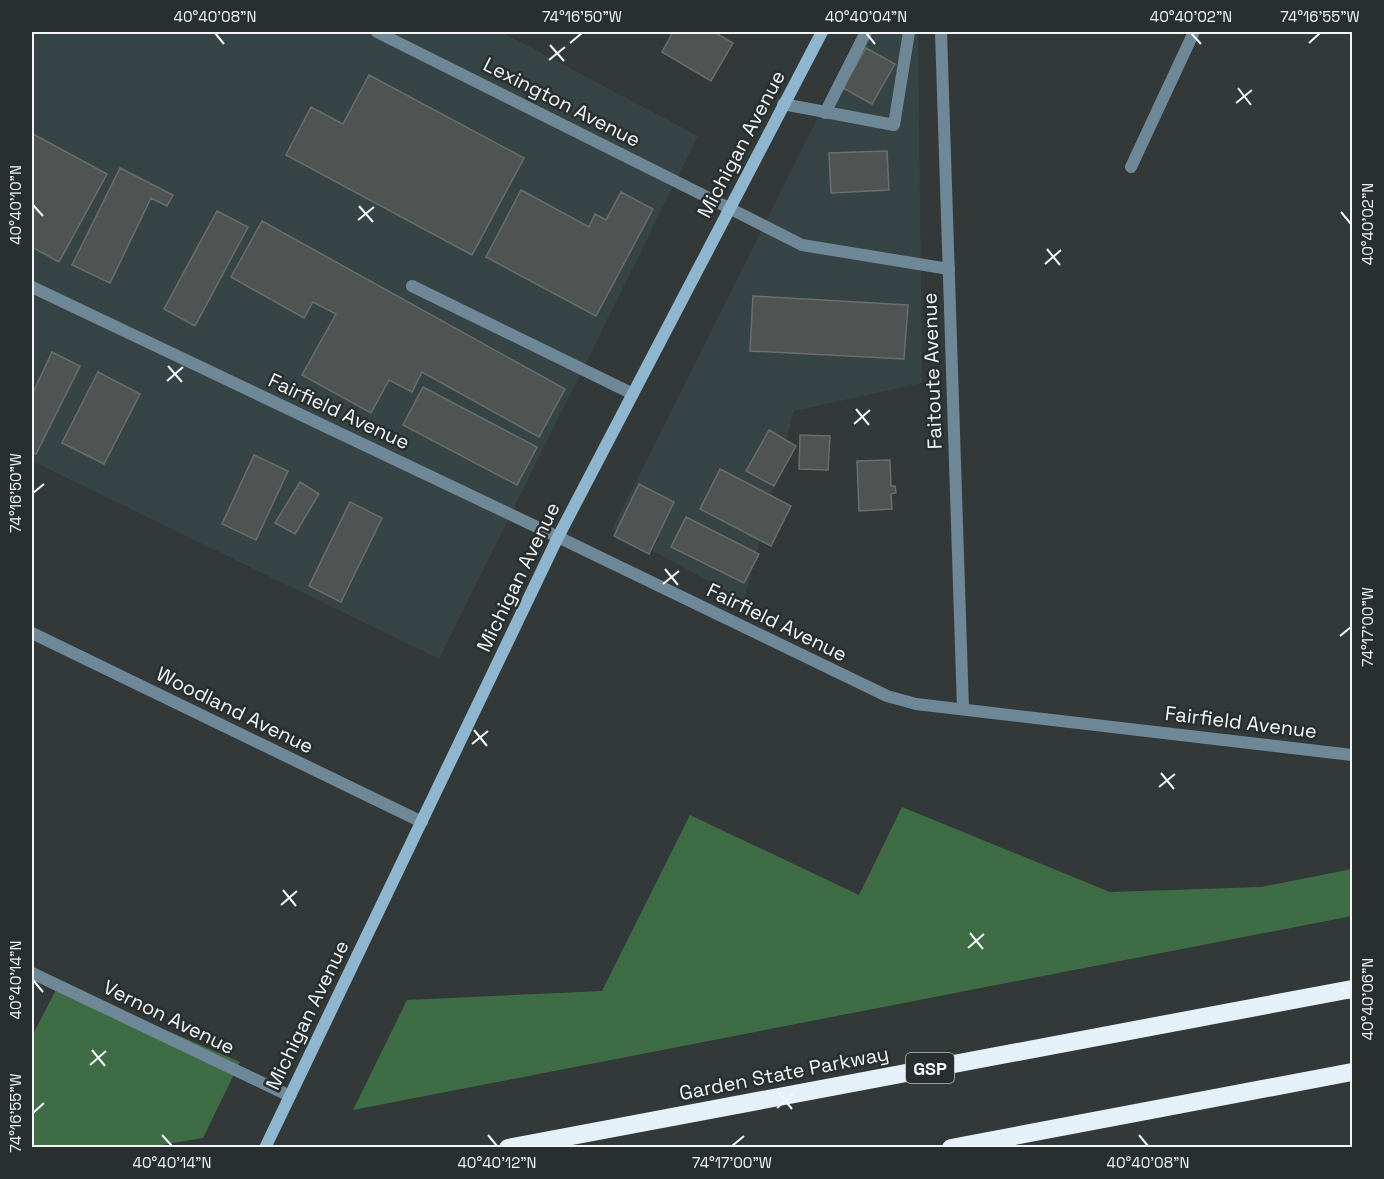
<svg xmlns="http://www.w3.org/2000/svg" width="1384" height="1179" viewBox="0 0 1384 1179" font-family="'Space Grotesk',sans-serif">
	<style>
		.built { fill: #374446 }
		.forest { fill: #3e6c44 }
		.building { fill: #4f5453; stroke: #696e6d; stroke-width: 1.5 }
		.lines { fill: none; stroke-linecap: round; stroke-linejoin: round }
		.lane { stroke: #6f8897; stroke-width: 12 }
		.street { stroke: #6f8897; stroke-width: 12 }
		.secondary { stroke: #8eb6ce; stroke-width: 12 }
		.highway { stroke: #e5f1f9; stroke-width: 18 }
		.ticks { fill: none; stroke: #f2f6f6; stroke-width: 2 }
		.labels { text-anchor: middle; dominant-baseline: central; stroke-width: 5; stroke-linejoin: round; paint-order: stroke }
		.shield { fill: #292e2f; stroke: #b6baba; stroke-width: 1.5 }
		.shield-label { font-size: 18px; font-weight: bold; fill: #f2f6f6 }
		.street-label { font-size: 20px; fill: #f2f6f6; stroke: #292e2f }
		.neatline { fill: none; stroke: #f2f6f6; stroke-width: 2 }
		.ticks-label { font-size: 15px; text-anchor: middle; fill: #f2f6f6 }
	</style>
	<rect width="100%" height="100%" fill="#333839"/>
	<path class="built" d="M32,32H506L505,34L698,136L439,659L32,461Z
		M861,32H918L922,383L794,411L744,600L612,529Z"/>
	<path class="forest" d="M902,807L1110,892L1261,887L1352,869V916L353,1110L407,1000L602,991L690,815L859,895Z
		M59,984L240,1062L203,1138L150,1147L32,1148V1036Z"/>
	<path class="building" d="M673,32H714L733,43L711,81L662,52Z
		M866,48L895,64L872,104L843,88Z
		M369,75L524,158L472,255L286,155L311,107L343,124Z
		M33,134L107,174L59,262L32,247V137Z
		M887,151L889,190L831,193L829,153Z
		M120,168L173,195L167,206L151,198L110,283L72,265Z
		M521,190L589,227L595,214L606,220L621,192L653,209L596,316L486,257Z
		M217,211L248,227L195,326L164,309Z
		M262,221L565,389L539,437L422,372L412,392L389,380L371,413L302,375L336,314L313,302L304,318L231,277Z
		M753,296L908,305L904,359L750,351Z
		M52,352L80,366L36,454L32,452V395Z
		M98,372L140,394L104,464L62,443Z
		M423,387L537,447L517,485L403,425Z
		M769,430L796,446L774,486L746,471Z
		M800,435L830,436L828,470L799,469Z
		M254,455L288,471L256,540L222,524Z
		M890,460L891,486H895L896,493L891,494L892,509L859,511L857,461Z
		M720,469L791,506L771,546L700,509Z
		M300,482L319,494L295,534L275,523Z
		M639,484L674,502L649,554L614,536Z
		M350,502L382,518L341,602L309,586Z
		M686,517L759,554L744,583L671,547Z"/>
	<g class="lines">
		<path class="lane" d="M783,104L894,125L909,32
			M825,113L866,32
			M729,208L802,245L949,269
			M412,286L633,394"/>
		<path class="street" d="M377,32L729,208
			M941,32L963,709
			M1131,167L1194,32
			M32,287L558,537L887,696L916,704L1352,755
			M32,633L422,822
			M32,973L290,1096"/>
		<path class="secondary" d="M265,1148L558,537L822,32"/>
		<path class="highway" d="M508,1148L1352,989
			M951,1148L1352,1072"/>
	</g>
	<path class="ticks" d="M215,33L224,44M866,33L875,44M1191,33L1201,44M570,43L582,33M1309,43L1320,33M550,45L564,61M549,60L565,47M1238,88L1251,105M1236,103L1252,90M33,205L43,216M359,206L373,222M1341,212L1351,224M358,220L374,207M1047,249L1060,265M1045,264L1061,250M168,366L182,382M167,381L183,367M856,409L869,425M854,424L870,410M33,493L44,484M665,569L678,585M663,584L679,571M1340,636L1351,627M474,730L487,746M472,744L488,731M1161,773L1174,789M1159,787L1175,774M283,890L296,906M281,905L297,891M970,933L983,949M968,948L984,934M33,980L43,992M1341,988L1351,999M92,1050L105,1066M90,1065L106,1051M779,1093L792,1109M777,1108L793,1094M33,1113L44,1103M162,1135L172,1146M488,1135L497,1146M1139,1135L1148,1146M732,1146L744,1136"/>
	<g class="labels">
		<rect class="shield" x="906" y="1053" width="48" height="30" rx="4.5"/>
		<g class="shield-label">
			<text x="930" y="1068">GSP</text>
		</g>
		<g class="street-label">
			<text transform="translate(562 102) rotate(27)">Lexington Avenue</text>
			<text transform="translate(741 144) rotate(-62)">Michigan Avenue</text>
			<text transform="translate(932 371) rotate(-92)">Faitoute Avenue</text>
			<text transform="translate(339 411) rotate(25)">Fairfield Avenue</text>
			<text transform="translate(518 577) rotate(-64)">Michigan Avenue</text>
			<text transform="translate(777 622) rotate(26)">Fairfield Avenue</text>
			<text transform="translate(235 710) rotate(26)">Woodland Avenue</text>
			<text transform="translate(1241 722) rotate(7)">Fairfield Avenue</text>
			<text transform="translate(307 1015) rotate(-64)">Michigan Avenue</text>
			<text transform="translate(169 1017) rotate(26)">Vernon Avenue</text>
			<text transform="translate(784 1073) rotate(-11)">Garden State Parkway</text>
		</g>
	</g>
	<rect width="1384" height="1179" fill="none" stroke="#292e2f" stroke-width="66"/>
	<rect x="33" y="33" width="1318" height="1113" class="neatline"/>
	<g class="ticks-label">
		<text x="215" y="22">40°40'08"N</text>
		<text x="582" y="22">74°16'50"W</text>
		<text x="866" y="22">40°40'04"N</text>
		<text x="1191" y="22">40°40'02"N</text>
		<text x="1320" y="22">74°16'55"W</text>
		<text transform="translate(16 205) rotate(-90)" y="5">40°40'10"N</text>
		<text transform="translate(1368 224) rotate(-90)" y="5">40°40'02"N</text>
		<text transform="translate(16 493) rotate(-90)" y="5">74°16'50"W</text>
		<text transform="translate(1368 627) rotate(-90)" y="5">74°17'00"W</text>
		<text transform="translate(16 980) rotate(-90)" y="5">40°40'14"N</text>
		<text transform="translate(1368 999) rotate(-90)" y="5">40°40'06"N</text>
		<text transform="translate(16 1113) rotate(-90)" y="5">74°16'55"W</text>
		<text x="172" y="1168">40°40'14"N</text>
		<text x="497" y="1168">40°40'12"N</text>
		<text x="732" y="1168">74°17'00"W</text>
		<text x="1148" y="1168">40°40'08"N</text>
	</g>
</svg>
